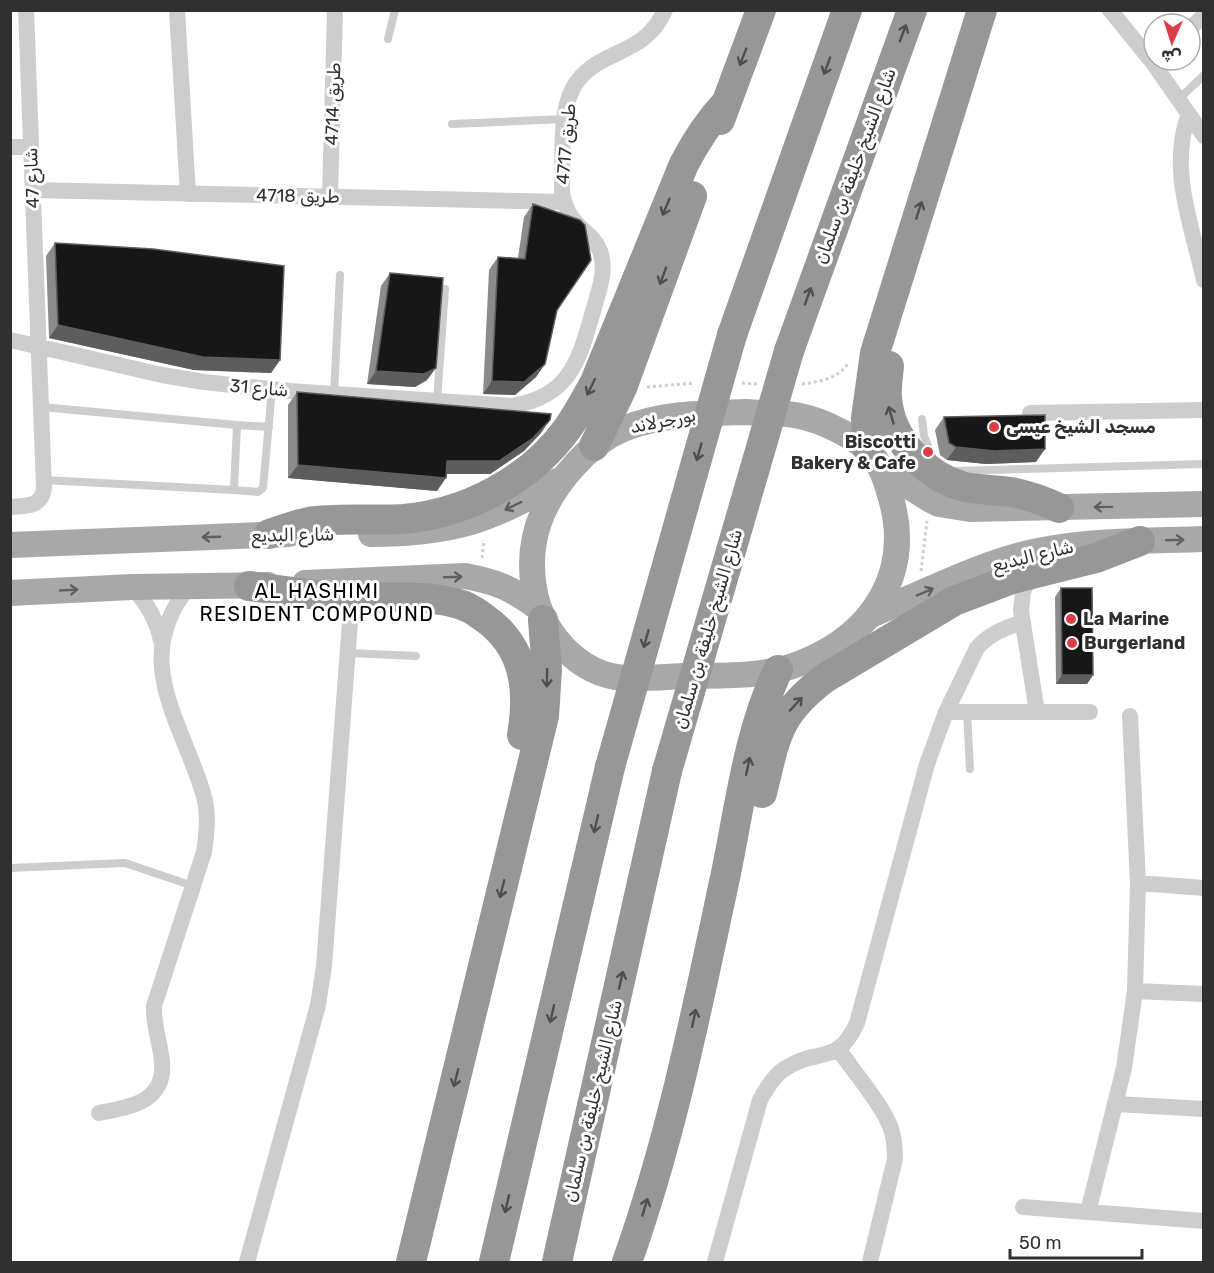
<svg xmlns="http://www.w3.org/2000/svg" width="1214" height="1273" viewBox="0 0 1214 1273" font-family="Rubik,'Noto Naskh Arabic',sans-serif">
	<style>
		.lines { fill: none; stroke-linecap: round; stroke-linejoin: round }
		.path { stroke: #cdcdcd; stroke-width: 3; stroke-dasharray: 3 3; stroke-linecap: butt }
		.lane { stroke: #cdcdcd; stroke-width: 8 }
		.street { stroke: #cdcdcd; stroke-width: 16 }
		.primary { stroke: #a8a8a8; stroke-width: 26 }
		.highway { stroke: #979797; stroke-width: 30 }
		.highway-bridge { stroke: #979797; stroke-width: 30 }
		.wall { fill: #8b8b8b }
		.shaded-wall { fill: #5d5d5d }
		.building { fill: #171717; stroke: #5d5d5d; stroke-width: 1.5 }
		.oneway { stroke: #4f4f4f }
		.oneway2 { stroke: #606060 }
		.poi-dot { fill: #da3f48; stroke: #fff; stroke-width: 2 }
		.labels { text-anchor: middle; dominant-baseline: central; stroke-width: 6; stroke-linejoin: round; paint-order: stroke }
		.street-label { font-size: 18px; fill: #303030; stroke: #fff }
		.poi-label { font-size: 18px; font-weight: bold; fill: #303030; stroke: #fff; text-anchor: start }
		.neighbourhood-label { font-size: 20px; letter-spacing: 1.5px; fill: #000; stroke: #fff }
	</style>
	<rect width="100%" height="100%" fill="#fff"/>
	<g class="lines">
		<path class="path" d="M742,383L757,384
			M802,384C819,382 840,378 849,362
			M647,387L694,383
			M482,558L484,540
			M921,571L927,521"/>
		<path class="lane" d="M388,39L395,10
			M1178,100L1204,75
			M452,124L564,119
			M334,394L340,275
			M437,401L445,289
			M41,407L237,425L234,490L44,480
			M922,419L924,436L933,458
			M237,425L269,427
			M955,471L1204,464
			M234,490L258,492L263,488L272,389
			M348,653L416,656
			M967,712L970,769
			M10,868L125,863L193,886"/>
		<path class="street" d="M177,10L188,194
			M1110,10L1153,63L1204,136
			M1190,28L1204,16
			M1188,116C1169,171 1192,226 1204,280
			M10,147H31
			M33,190L564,202
			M330,197L335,10
			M10,340L162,375L204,382L289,391L512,406C572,396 579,359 594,308C599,290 606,272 601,254C597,240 587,234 578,225C569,216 564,205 562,192C563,164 559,113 573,88C595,48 644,59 665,10
			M1030,413L1204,410
			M10,507C26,506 42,507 44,488L26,10
			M1031,574L1023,592L1021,611L1037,712
			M132,587C147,603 157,620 161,641
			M946,712H1090
			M1138,883L1204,888
			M1135,991L1204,994
			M839,1050C853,1071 881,1103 890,1126C894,1136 895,1147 895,1159L870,1262
			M1116,1104L1204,1109
			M99,1113C130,1107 166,1102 162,1061C160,1042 153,1025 154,1006L204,852C207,832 209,812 203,793C181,720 130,658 189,587
			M1023,1207L1204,1221
			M1088,1212L1124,1068L1135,991L1138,883L1130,716
			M247,1262L318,1005L324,966L350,622L362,598
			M715,1262L760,1100C767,1088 774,1075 786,1068C818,1047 837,1067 857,1023L927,764L946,712L977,648C990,633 1005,628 1023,622"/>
		<path class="primary" d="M746,412C759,413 773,413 787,414C813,416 847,432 867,449C879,460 886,480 890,495C914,572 873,635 801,663C764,678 722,675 683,676C665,677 645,679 626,678C601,677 580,665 563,647C547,629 538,612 534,588C526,540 542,501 574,466C588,450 604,437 623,429C663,413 704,413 746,412Z
			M880,468L929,499L939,504L970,509L1204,504
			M371,534C449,534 490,522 557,481
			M10,545L289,534
			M305,583L465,576C497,582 511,588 537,607
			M10,593L132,587L268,585
			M871,615C923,593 987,560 1043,550C1096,540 1150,541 1204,539"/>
		<path class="highway" d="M720,120L761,10
			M732,335L847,10
			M789,351L912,10
			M889,366C888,376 886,388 887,398C890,439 926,477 965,487C980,490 996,490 1011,492C1028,495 1044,501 1059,508
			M594,446L622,388L692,196
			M868,450L866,418L875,353L982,10
			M269,534C282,530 295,525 308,522C340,517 372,521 404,519C467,513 530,480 567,429C578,414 586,398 595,382L684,164C696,141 708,122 726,103
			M249,586C281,590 313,596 345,597C378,599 423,594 455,603C465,605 475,611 483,617C525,646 530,689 522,735
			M762,793C776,737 776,715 825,678L954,601L1012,579L1096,558L1140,541
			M411,1262L544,716L547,670L543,620
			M494,1262L610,767
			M557,1262L667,771
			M627,1262C672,1136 698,1004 726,873C740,805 748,734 778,670"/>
		<path class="highway-bridge" d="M610,767L732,335
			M667,771L789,351"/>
	</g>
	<path class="wall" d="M533,204L557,310L545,364L536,377L515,395L483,394L489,270L498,257L518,258L524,217Z
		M55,243L280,360L271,373L194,370L49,338L46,256Z
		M390,273L427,380L415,387L367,384L381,286Z
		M297,392L541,433L524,451L490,474H446L437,491L288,478V405Z
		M944,417L1036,462L986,464L947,460L940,455L935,430Z
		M1061,588L1093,675L1087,684H1056L1055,597Z"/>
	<path class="shaded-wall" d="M58,325L280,360L271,373L194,370L49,338Z
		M545,364L536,377L515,395L483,394L492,381Z
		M436,368L427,380L415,387L367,384L376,371Z
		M550,420L541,433L524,451L490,474H438L447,461Z
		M956,447L1045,449L1036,462L986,464L947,460Z
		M298,465L446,478L437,491L288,478Z
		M1062,675H1093L1087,684H1056Z"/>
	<path class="building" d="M533,204L580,220L585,225L591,260L557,310L545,364L524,382L492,381L498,257L525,259Z
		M55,243L153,249L284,266L280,360L203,357L58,325Z
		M390,273L443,278L436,368L424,374L376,371Z
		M297,392L551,414L550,420L533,438L499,461H447L446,478L298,465Z
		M1045,415V449L995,451L956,447L949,443L944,417Z
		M1061,588H1092L1093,675H1062Z"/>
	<defs><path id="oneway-shaft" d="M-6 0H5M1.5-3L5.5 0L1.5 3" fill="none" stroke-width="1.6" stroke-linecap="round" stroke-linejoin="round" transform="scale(1.5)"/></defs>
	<g class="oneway">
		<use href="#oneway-shaft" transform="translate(903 33) rotate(-69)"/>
		<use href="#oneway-shaft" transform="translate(743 57) rotate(111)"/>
		<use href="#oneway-shaft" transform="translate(827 66) rotate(110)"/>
		<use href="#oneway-shaft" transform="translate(666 207) rotate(113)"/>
		<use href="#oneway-shaft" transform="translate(919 210) rotate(-72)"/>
		<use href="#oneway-shaft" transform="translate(663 276) rotate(110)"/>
		<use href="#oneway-shaft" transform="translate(808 296) rotate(-70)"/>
		<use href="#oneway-shaft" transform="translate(591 387) rotate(116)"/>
		<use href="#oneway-shaft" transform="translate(891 415) rotate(-106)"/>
		<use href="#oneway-shaft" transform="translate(699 452) rotate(106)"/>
		<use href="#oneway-shaft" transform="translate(646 639) rotate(106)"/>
		<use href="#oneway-shaft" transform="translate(547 678) rotate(91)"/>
		<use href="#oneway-shaft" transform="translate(796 704) rotate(-47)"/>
		<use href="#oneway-shaft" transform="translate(748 766) rotate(-78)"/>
		<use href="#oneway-shaft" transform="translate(596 824) rotate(103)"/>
		<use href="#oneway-shaft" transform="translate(502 889) rotate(104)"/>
		<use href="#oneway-shaft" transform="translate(621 980) rotate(-77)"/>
		<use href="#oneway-shaft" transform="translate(552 1014) rotate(103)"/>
		<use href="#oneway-shaft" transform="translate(694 1018) rotate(-78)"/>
		<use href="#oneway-shaft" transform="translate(456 1078) rotate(104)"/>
		<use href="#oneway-shaft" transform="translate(507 1204) rotate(103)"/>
		<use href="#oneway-shaft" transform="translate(645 1207) rotate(-73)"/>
	</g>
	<g class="oneway2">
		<use href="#oneway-shaft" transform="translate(513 506) rotate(154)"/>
		<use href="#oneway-shaft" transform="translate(1103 507) rotate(179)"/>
		<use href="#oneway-shaft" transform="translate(211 537) rotate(178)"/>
		<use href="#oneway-shaft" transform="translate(1175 540) rotate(-2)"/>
		<use href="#oneway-shaft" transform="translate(453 577) rotate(-2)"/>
		<use href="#oneway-shaft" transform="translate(69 590) rotate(-3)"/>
		<use href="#oneway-shaft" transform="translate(925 592) rotate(-23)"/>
	</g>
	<g class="poi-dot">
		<circle cx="994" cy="427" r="6"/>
		<circle cx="928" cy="452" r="6"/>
		<circle cx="1071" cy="619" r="6"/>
		<circle cx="1072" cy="643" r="6"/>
	</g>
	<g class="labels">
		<g class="street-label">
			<text transform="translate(333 104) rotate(-88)">طريق 4714</text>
			<text transform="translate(566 144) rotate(-85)">طريق 4717</text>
			<text transform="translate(855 166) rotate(-70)">شارع الشيخ خليفة بن سلمان</text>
			<text transform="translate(32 178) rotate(-92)">شارع 47</text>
			<text transform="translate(298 196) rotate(1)">طريق 4718</text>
			<text transform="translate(259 388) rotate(5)">شارع 31</text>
			<text transform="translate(663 421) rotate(-11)">بورجرلاند</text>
			<text transform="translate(293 535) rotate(-1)">شارع البديع</text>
			<text transform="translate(1033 556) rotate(-14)">شارع البديع</text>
			<text transform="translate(708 629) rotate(-74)">شارع الشيخ خليفة بن سلمان</text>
			<text transform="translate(593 1101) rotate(-77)">شارع الشيخ خليفة بن سلمان</text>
		</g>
		<g class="poi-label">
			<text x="1006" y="427">مسجد الشيخ عيسى</text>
			<text x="916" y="442" text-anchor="end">Biscotti<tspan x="916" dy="21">Bakery &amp; Cafe</tspan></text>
			<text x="1083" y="619">La Marine</text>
			<text x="1084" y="643">Burgerland</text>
		</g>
		<g class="neighbourhood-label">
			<text x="317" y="591">AL HASHIMI<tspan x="317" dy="23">RESIDENT COMPOUND</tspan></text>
		</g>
	</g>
	<rect width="1214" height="1273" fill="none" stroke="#303030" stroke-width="24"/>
	<g transform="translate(1172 42) rotate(183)"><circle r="28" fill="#ffffff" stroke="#acacac" stroke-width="1.5"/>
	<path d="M0-4.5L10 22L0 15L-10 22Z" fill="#da3f48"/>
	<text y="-9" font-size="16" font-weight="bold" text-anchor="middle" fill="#303030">ش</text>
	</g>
	<path d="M1010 1249v9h132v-9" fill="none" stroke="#303030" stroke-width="3"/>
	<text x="1019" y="1249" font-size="18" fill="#303030" stroke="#ffffff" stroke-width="4.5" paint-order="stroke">50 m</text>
</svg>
